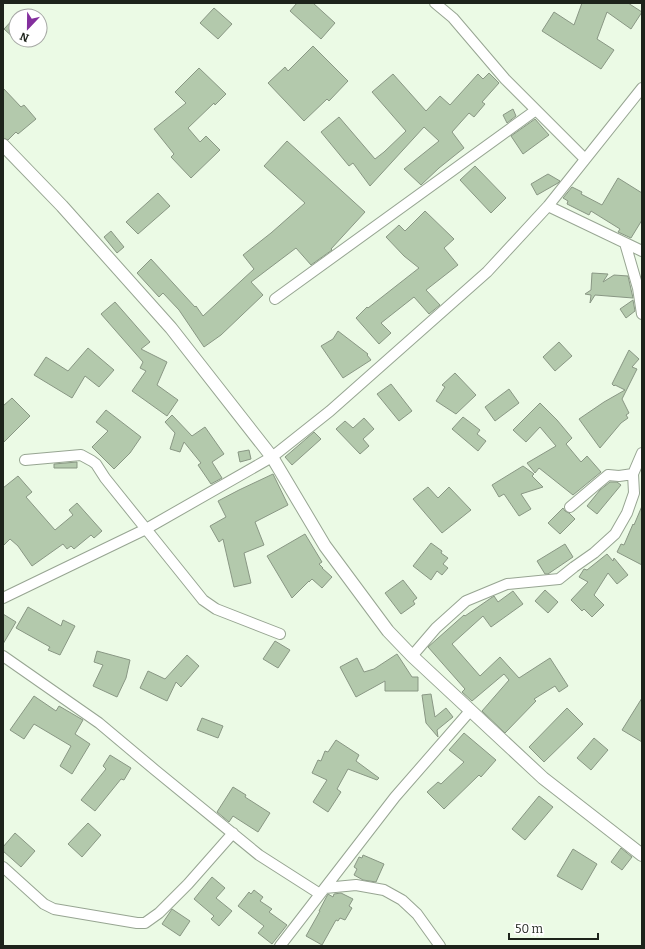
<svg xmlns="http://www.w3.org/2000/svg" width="645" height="949" viewBox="0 0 645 949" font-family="Bitter,serif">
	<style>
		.building { fill: #b3c9ac; stroke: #899784 }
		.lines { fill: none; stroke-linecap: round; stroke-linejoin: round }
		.minor-casing { stroke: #97a592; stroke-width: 12 }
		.tertiary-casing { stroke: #97a592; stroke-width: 14 }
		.minor { stroke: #fff; stroke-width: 10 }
		.tertiary { stroke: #fff; stroke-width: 12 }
	</style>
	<rect width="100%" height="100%" fill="#ebfae5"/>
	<path class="building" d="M297,3H313L335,23L321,39L290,11Z
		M582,3H628L642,12L631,29L607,12L597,39L614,50L601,69L542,31L554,12L574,25Z
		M214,8L232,24L218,39L200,23Z
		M16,16V40L4,29Z
		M313,46L348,81L329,101L327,99L304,121L268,83L285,67L288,71Z
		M199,68L226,94L215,105L214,103L188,128L200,142L206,136L220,150L191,178L171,157L174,154L154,129L186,103L175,92Z
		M489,73L499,83L482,102L485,104L474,117L469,113L452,132L464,148L439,168L421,185L404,169L439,141L424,127L370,186L353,163L349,166L321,132L339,117L375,159L384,152L406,131L372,92L393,74L426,111L440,96L450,105L478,74L483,79Z
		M3,88L21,107L24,105L36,119L18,134L16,132L8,140L3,138Z
		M513,109L516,116L507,123L503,115Z
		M535,119L549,135L523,154L511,136Z
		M287,141L365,212L331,249L332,250L311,265L296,248L251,282L263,295L221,335L204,347L179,310L163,293L159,297L137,273L151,259L195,307L196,306L203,316L254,269L243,255L271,233L305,203L264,166Z
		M475,166L506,198L491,213L460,180Z
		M548,174L560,181L558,183L537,195L531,184Z
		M618,178L642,193V220L631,238L618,232L620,229L591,211L589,215L567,204L568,201L563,198L572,187L582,192L581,194L602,205Z
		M158,193L170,206L138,234L126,222Z
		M425,211L454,239L444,248L458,265L426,290L440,305L429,314L414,297L381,323L391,333L379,344L356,318L367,307L368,308L419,268L404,256L386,237L399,225L405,231Z
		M111,231L124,247L117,253L104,237Z
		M592,273L608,274L603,282L614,275L628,276L633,298L595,295L590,303L591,295L585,294L591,290Z
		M633,300L635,311L626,318L620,309Z
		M115,302L150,342L141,349L167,362L157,385L178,400L167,416L132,391L146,371L140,368L143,362L101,314Z
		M338,331L368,354L367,355L371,360L343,378L321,346L333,339Z
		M559,342L572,356L555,371L543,357Z
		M88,348L114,370L99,387L85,376L72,398L34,375L46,357L68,371Z
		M629,350L639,359L632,367L637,369L622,399L629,413L626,415L628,418L621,423L600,448L579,419L604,402L625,390L615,385L614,386L612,384Z
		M455,373L476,395L456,414L436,401L445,387L442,385Z
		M391,384L412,411L399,421L377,394Z
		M509,389L519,403L495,421L485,407Z
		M12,398L30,416L3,443V406Z
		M540,403L557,420L572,438L566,444L581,462L587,456L601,472L573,495L539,468L535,473L527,463L556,446L540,427L526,442L513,430Z
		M106,410L141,437L130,453L114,469L92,447L108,431L96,422Z
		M172,415L192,436L205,427L224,454L212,462L222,478L211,484L198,465L201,463L184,442L180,452L170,449L175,433L165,422Z
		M463,417L480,430L477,434L486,441L478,451L452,429Z
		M364,418L374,429L363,439L369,446L360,454L336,429L345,421L353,428Z
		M314,432L321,439L292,465L285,457Z
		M249,450L251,459L240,462L238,452Z
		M77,462V468H54V464Z
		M523,466L534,474L532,476L543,487L521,494L531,509L519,516L504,494L499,497L492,485Z
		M273,474L288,505L255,522L264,545L244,553L251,583L234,587L223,539L219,542L210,526L226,517L218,501L239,490Z
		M18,476L32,492L26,497L55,530L73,515L69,510L77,503L102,531L94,538L91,535L74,549L71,546L67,549L63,544L32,566L18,546L10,539L3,546V488Z
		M610,482H617L621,485L597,514L587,506L600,490Z
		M428,487L438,498L449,487L471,510L442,533L413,499Z
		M642,506V565L617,552L621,544L624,545L633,524L634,525Z
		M563,508L565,511L569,513L575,519L560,534L548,523Z
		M305,534L322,562L319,564L323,568H322L332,577L322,588L312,579L309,582V581L292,598L267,556Z
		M431,543L442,551L441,553L448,558L443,564L448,568L442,575L437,571L431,580L413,566Z
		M565,544L573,557L548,574H545L537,561Z
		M607,554L613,561L614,558L628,575L617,584L608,573L594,595L604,605L592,617L584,609L582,611L571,600L588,582L579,577L584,569L587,570Z
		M403,580L417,598L413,601L415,604L401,614L385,593Z
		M545,590L558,602L548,613L535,601Z
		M513,591L523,604L491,627L483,616L452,644L480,676L500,657L519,678L550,658L568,686L559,692L555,686L534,699L536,701L505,733L482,711L509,680L504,674L472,701L462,692L465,689L428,647L464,615L465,616L491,598L494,596L498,602Z
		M28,607L61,626L63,620L75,626L60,655L48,650L50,647L16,628Z
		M3,614L16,622L3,644Z
		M275,641L290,650L278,668L263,659Z
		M97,651L130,660L126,678L117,697L93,686L103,665L94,662Z
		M397,654L412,677H418V691H385V681L356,697L340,667L357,658L364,672L374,669Z
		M187,655L199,666L181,687L176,682L167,701L140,688L148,671L165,679Z
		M431,694L435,717L446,708L453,717L437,730L438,737L426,723L422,695Z
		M34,696L56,711L59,706L83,720L75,734L90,744L72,774L60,766L71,746L34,724L24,739L10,730Z
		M642,698V742L622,730Z
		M567,708L583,724L544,762L529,747Z
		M202,718L223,726L218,738L197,730Z
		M464,733L496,760L481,777L479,775L444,809L427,792L438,782L441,784L464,762L449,750Z
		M594,738L608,750L591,770L577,758Z
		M336,740L359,755L356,761L379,778L377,780L348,769L337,789L341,792L328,812L313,802L327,780L312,773L318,760L321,761L325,751L328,752Z
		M110,755L131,768L124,780L121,779L95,811L81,800L106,769L103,766Z
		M233,787L246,795L245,797L270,813L258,832L233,816L229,822L217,812Z
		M539,796L553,807L525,840L512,829Z
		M88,823L101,835L82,857L68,844Z
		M15,833L35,851L21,867L3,851V847Z
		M621,848L632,857L622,870L611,862Z
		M573,849L597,864L582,890L557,876Z
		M363,855L384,864L376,882L363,880L354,875L357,869L354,867L359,857L362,858Z
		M212,877L225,888L216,898L232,911L219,926L211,919L214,916L194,899Z
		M254,890L263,897L260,901L272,909L269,912L287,925L272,944L258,933L264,926L238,906L249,892L251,894Z
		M341,893L353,899L349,906L352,908L345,920L340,918L338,921L336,920L322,945L306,936L320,911H319L328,894L333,897L334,894Z
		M172,909L190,921L180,936L162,924Z"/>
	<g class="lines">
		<defs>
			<path id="minor" d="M435,3L453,18L505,79L585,159
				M548,206L642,251
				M625,243L638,288L642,314
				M275,299L536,110
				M25,460L81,455L92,461L96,464L105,478L146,529L203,600L216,609L280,634
				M570,507L596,485L608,475L619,476L633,474
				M3,598L146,529L272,457L330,411L487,272L548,206L642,88
				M3,656L99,723L155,770L259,855L320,894
				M412,656L436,628L466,601L507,584L559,579L574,567L594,553L615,534L627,513L634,493L633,474L642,453
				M3,867L44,904L54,909L137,923H145L159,913L188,884L233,833
				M325,888L356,885L384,890L402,900L417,914L440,946
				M280,946L395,797L470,711"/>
			<path id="tertiary" d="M3,145L62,206L171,328L272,457L325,546L388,631L412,656L543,778L642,855"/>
		</defs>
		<use href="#minor" class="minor-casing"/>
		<use href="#tertiary" class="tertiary-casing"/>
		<use href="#minor" class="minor"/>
		<use href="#tertiary" class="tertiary"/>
	</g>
	<rect width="645" height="949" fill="none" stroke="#1d231b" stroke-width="8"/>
	<g transform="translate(28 28) rotate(202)"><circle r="19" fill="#ffffff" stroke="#a5a7a4"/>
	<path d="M0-3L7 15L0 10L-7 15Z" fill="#832f9d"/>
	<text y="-6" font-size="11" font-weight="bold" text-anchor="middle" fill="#1d231b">N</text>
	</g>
	<path d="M509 933v6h89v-6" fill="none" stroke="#1d231b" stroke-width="2"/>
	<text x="515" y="933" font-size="12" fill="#1d231b" stroke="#ffffff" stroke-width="3" paint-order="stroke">50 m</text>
</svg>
